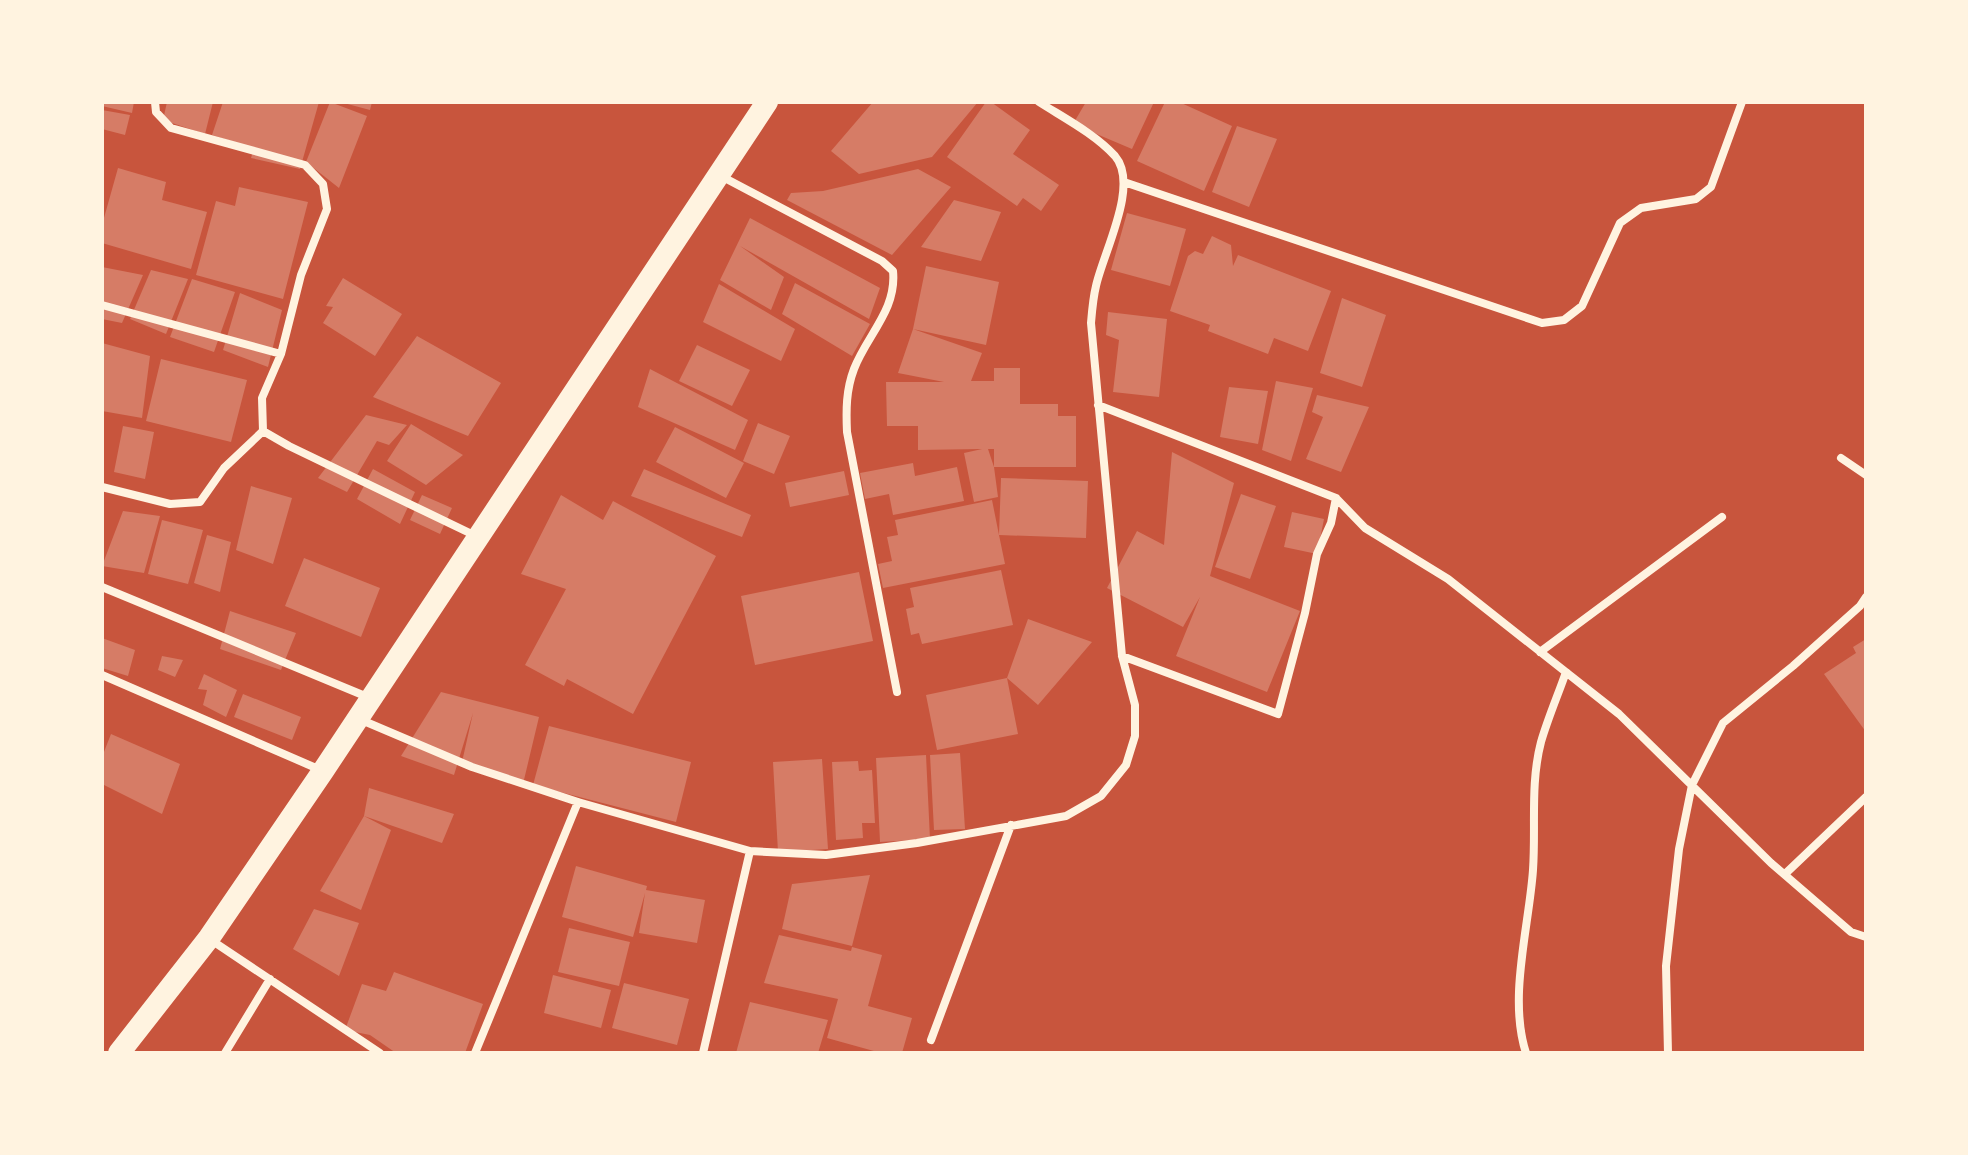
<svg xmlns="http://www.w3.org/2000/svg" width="1968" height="1155" viewBox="0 0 1968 1155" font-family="'Crimson Pro',serif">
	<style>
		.building { fill: #d67c66 }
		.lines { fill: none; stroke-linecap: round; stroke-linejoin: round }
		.minor { stroke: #fff3e0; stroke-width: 8 }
		.trunk { stroke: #fff3e0; stroke-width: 22 }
	</style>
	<rect width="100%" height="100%" fill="#c8553d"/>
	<path class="building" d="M102,102H134L132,113L102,106Z
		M167,102H213L205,134L163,120Z
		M223,102H319L300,169L251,158L254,148L212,135Z
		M330,102L367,116L339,188L306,162Z
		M340,102H372L370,110Z
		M873,102H978L932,157L859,174L831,151Z
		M986,102H991L1030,130L1013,154L1059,185L1041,211L1023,198L1017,206L947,157Z
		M1086,102H1154L1132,149L1073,124Z
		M1165,102H1179L1232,126L1204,191L1137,161Z
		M102,110L130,115L125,135L102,129Z
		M1237,126L1277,139L1249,207L1212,192Z
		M118,168L166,182L162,200L207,212L191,269L102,243V225Z
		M918,169L951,187L892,255L787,200L791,193L823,191Z
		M239,187L308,202L283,299L196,275L216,201L235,206Z
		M954,200L1001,212L981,261L921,247Z
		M1127,213L1186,229L1170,286L1111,270Z
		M750,218L880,288L869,319L740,246L784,277L771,310L720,280Z
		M1212,236L1231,245L1233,266L1238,255L1331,291L1308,351L1274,338L1268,354L1208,331L1210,325L1170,311L1188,256L1195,251L1203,254Z
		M926,266L999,282L986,345L913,329Z
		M102,267L143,275L122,323L102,319Z
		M151,270L188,279L166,334L130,319Z
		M343,278L402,314L375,356L323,323L333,307L326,306Z
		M192,279L235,292L214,352L170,337Z
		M795,283L870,324L852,356L782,314Z
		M719,284L795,329L781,361L703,322Z
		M240,293L282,310L268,367L223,350Z
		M1342,298L1386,315L1362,387L1320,373Z
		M1108,312L1167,319L1159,397L1113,392L1119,340L1106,335Z
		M913,329L982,353L971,381H994V368H1020V404H1058V416H1076V467H994V449H988L994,467L998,497L974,502L964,453L982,449L918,450V426H887L886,382H944L898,373Z
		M417,336L501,383L468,436L373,397Z
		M102,343L150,356L142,418L102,411Z
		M697,345L750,370L732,406L679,381Z
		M161,359L247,380L231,442L146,421Z
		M650,369L748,420L735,450L638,407Z
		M1276,381L1313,388L1291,461L1262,450Z
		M1229,387L1268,391L1258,444L1220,437Z
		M1317,395L1369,407L1341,472L1306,459L1323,417L1312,412Z
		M366,415L407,425L389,445L377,441L347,492L318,478Z
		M758,423L790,436L774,474L743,461Z
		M411,424L463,455L426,485L387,461Z
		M123,426L154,432L145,479L114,472Z
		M675,427L744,463L726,498L656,462Z
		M1172,452L1234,483L1210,576L1300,611L1267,692L1176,656L1200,597L1183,627L1107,588L1137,531L1164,545Z
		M913,463L915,476L957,467L964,501L893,515L889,494L865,499L860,473Z
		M373,469L415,492L400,524L357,499Z
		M644,469L751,515L742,537L631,496Z
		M844,471L849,495L790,507L785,483Z
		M1001,478L1088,481L1086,538L999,535L1005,564L883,588L878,564L892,561L887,537L898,535L895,520L992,500L999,535Z
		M251,486L292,498L273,564L236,550Z
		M1241,494L1276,506L1250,579L1215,567Z
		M422,495L452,508L440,534L410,520Z
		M561,495L603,520L613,501L716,556L633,714L567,679L564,686L525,665L566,589L521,574Z
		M123,511L160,516L144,573L102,566Z
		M1292,512L1324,519L1317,554L1284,547Z
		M162,520L203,530L188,584L148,574Z
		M207,535L231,542L220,592L194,583Z
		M304,558L380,588L361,637L285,606Z
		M1001,570L1013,625L922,644L919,633L911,635L906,609L914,607L910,588Z
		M859,572L873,641L755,665L741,596Z
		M230,611L296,633L281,670L220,649Z
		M1028,619L1092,642L1038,705L1007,678Z
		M102,638L135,650L128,676L102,668Z
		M1866,639V732L1824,674L1856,653L1853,647Z
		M162,656L183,660L175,677L158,670Z
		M204,674L237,690L226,717L203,705L207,690L198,689Z
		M1007,678L1018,734L937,750L926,695Z
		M441,692L539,717L523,784L462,762L473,713L454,775L401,756Z
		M243,694L301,717L292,740L234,717Z
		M549,726L691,762L676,822L533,785Z
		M111,734L180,764L162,814L102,784V757Z
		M960,753L965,829L934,830L930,755Z
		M926,755L930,839L880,842L876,758Z
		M822,759L828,849L778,852L773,762Z
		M858,761L859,771L872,770L875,823H862L863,838L836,840L832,762Z
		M369,788L454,814L442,843L364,816L391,830L361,910L320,891L364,816Z
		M576,866L647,886L646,890L705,900L697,943L639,933L645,893L633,937L562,917Z
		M870,875L852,946L782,929L792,884Z
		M314,909L359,923L339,976L293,949Z
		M569,928L630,942L619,986L558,972Z
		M779,935L851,951L852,947L882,955L868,1006L912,1018L902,1053H881L827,1038L838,999L764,983Z
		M394,972L483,1004L465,1053H396L370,1035L345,1030L362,984L386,991Z
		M553,975L611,990L601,1028L544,1013Z
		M624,983L689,999L677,1045L612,1028Z
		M750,1002L828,1020L818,1053H736Z"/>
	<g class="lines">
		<path class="minor" d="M155,102L156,112L171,128L305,165L323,184L327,209L301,275L281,354L262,398L263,431L289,446L478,537
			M719,175L882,261L893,271C897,310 867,335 854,369C846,390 846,410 847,432L897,692
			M1124,182L1542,323L1564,320L1582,306L1620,223L1641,208L1696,199L1711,187L1742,102
			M102,305L281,354
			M1098,405L1336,498L1365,528L1448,579L1619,714L1771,863L1851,932L1866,937
			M1841,458L1866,475
			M102,487L170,504L200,502L224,468L263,431
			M102,587L370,698
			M1540,652L1722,517
			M1122,656L1278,714L1305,613L1317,554L1331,523L1336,498
			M102,675L323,771
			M359,719L472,767L578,802L750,851L703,1053
			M750,851L826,855L917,843L1066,816L1101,796L1126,765L1135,736V705L1122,656L1091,323C1092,311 1093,298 1096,286C1103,253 1140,185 1115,156C1095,134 1064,118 1039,102
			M1785,874L1866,797
			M211,940L380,1053
			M931,1040L1011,825
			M225,1053L270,979
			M475,1053L578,802
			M1526,1053C1508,998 1529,927 1533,870C1536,827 1530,784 1541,742C1548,718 1558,695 1566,672
			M1668,1053L1666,966L1679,849L1692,785L1723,723L1793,666L1860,606L1866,597"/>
		<path class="trunk" d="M119,1053L209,938L323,771L767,102"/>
	</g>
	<rect width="1968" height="1155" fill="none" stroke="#fff3e0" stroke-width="208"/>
</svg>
